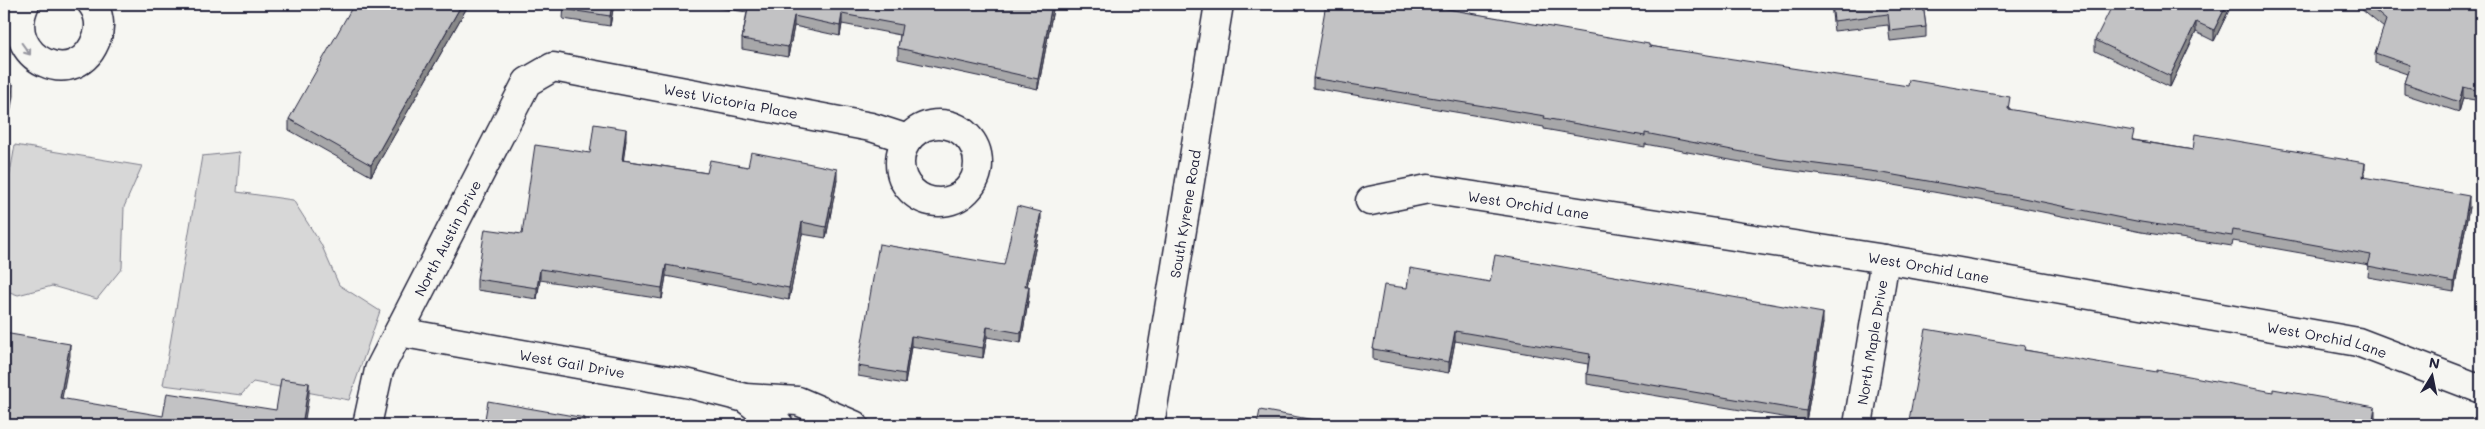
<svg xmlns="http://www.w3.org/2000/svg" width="2485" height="429" viewBox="0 0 2485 429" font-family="Mali,sans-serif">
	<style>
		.green { fill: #d7d7d7; stroke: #7c7c89 }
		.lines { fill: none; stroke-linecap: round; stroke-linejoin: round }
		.minor-casing { stroke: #22223b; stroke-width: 31 }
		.secondary-casing { stroke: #22223b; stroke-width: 31 }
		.minor { stroke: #f6f6f2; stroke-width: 28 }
		.secondary { stroke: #f6f6f2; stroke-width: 28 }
		.wall { fill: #a7a7a9; stroke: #22223b }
		.shaded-wall { fill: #888889; stroke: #22223b }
		.building { fill: #c2c2c4; stroke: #22223b }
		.oneway { stroke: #9797a0 }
		.labels { text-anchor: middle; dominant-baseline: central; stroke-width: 4.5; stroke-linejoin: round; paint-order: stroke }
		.street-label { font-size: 14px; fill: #22223b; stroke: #f6f6f2 }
	</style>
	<rect width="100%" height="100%" fill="#f6f6f2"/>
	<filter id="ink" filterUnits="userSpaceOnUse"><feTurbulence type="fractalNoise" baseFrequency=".02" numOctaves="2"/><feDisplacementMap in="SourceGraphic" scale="10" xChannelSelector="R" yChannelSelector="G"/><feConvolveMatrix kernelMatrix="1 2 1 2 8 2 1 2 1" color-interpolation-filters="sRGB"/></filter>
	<g filter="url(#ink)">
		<path class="green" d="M15,145L142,166L124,207L122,268L97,299L52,286L18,295L4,290V207Z
			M240,152L237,192L293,200L321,244L339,285L380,311L349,400L253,382L241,395L163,385L202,156Z"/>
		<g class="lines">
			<defs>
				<g id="minor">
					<path d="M25,4C0,58 78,95 97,37C101,27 99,12 92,4"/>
					<circle cx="939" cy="163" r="39"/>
					<path id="s1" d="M1370,201L1428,189L1885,259L2358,342L2481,389"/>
					<path id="s2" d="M399,332L690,384L745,398L798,401L854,425"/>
					<path d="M745,398L779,425"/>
					<path id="s3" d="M367,425L379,370L527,82L553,67L871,127L908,139"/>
					<path id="s4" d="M1858,425L1885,259"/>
				</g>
				<g id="secondary">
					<path id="s5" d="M1150,425L1219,4"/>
				</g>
			</defs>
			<use href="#minor" class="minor-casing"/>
			<use href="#secondary" class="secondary-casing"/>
			<use href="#minor" class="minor"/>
			<use href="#secondary" class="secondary"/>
		</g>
		<path class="wall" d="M469,4L371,176L289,130V119Z
			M564,4H614L610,26L563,19Z
			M691,4H1054L1038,89L898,59V48L900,35L842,24L840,36L794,26L788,57L742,49V39L747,12Z
			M1431,4V6L1649,46L2010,108V110L2134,140L2193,150L2365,173V178L2469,207L2454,292L2368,277L2369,265L2233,241L2232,246L2141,232L2018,207L1877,182L1778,169L1645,144V147L1544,129V127L1313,88V78Z
			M1831,4H1923L1926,27V37L1890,41L1888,25L1834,31Z
			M2229,4V10L2214,41L2196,32L2170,87L2095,51V40Z
			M2355,4H2470L2481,8V101L2463,98L2459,112L2404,94V83L2407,74L2375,63V53L2384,28Z
			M626,140L623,160L707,173L748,167L837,180L826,238L802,234L789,300L666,276L662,299L540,280L537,299L477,290V279L522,234L590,153Z
			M1041,222L1027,286L1029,296L1021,343L987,337L983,358L911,346L905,384L858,376V366L1004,265Z
			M1490,282L1823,323L1806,421L1587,384V374L1588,364L1455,341L1449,373L1373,360V349L1407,288Z
			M2025,350L2375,417L2374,425H1909V420Z"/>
		<path class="shaded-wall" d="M462,4H469L371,176V165Z
			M612,4H614L610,26V16Z
			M1052,4H1054L1038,89V79Z
			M2227,4H2229V10L2214,41V30Z
			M842,14V24L840,36V26Z
			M794,16V26L788,57V47Z
			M2196,22V32L2170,87V76Z
			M13,84V96L4,152V140Z
			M2463,87V98L2459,112V102Z
			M626,129V140L622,171V160Z
			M2365,163V173L2363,188V177Z
			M837,169V180L826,238V227Z
			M2469,196V207L2454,292V282Z
			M1041,212V222L1025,296V286Z
			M802,222V234L789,300V288Z
			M666,265V276L662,299V288Z
			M540,269V280L537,299V288Z
			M1029,286V296L1021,343V333Z
			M1823,313V323L1806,421V411Z
			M987,327V337L983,358V348Z
			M1455,331V341L1449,373V362Z
			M911,336V346L905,384V374Z
			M70,344V356L60,409V398Z
			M309,383V395L304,425H302Z
			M2375,407V417L2374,425H2372Z"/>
		<path class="building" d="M354,4H462L371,165L289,119Z
			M564,4H612L610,16L563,9Z
			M749,4H1052L1038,79L898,48L902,25L842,14L840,26L794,16L788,47L742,39Z
			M1326,4H1431L1430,6L1649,44V46L1908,86L1909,80L2010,97L2008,109L2134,131L2132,140L2193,150L2195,134L2365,163L2363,177L2469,196L2454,282L2368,266L2371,255L2233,230L2232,236L2141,222L2018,197L1877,172L1778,159L1645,133V136L1544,118L1545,116L1313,78Z
			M1832,4H1923L1926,27L1890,31L1888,14L1834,21Z
			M2113,4H2227L2214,30L2196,22L2170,76L2095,40Z
			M2367,4H2470L2481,8V91L2463,87L2459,102L2404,83L2410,65L2375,53L2386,20Z
			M4,83L13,84L4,140Z
			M594,124L626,129L622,160L707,173L710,160L748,167L751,152L837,169L826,227L802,222L789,288L666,265L662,288L540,269L537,288L477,279L485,229L522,234L535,145L590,153Z
			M1017,206L1041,212L1025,286H1029L1021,333L987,327L983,348L911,336L905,374L858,366L879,244L1004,265Z
			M1495,255L1823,313L1806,411L1587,374L1590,354L1455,331L1449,362L1373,349L1384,285L1407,288L1410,268L1490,282Z
			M1926,329L2025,346L2024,350L2157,372V370L2273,392V389L2375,407L2372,425H1939L1909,420Z
			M4,333L70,344L60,398L163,416L167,393L276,410L281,379L309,383L302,425H4Z
			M488,401L585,418L584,425H484Z
			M1260,410L1341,425H1257Z"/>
		<defs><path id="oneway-shaft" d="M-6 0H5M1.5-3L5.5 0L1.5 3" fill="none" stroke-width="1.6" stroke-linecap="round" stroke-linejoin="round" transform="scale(1.25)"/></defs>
		<use class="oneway" href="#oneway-shaft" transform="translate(26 49) rotate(54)"/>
	</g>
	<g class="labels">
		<g class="street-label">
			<text stroke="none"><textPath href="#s3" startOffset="591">West Victoria Place</textPath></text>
			<text stroke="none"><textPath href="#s1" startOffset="161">West Orchid Lane</textPath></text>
			<text stroke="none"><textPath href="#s5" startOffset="214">South Kyrene Road</textPath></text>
			<text stroke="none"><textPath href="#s3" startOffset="205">North Austin Drive</textPath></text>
			<text stroke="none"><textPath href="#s1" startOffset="566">West Orchid Lane</textPath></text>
			<text stroke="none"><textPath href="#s1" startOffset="971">West Orchid Lane</textPath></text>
			<text stroke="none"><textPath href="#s4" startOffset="84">North Maple Drive</textPath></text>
			<text stroke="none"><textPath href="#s2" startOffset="176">West Gail Drive</textPath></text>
		</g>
	</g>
	<rect width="2485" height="429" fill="none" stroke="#f6f6f2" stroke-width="20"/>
	<rect x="10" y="10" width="2465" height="409" fill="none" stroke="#22223b" stroke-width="2" filter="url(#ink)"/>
	<g transform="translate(2432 376) rotate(10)" stroke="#f6f6f2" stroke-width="4" paint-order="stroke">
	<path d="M0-4L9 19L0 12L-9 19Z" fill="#22223b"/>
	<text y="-8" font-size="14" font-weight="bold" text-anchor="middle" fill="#22223b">N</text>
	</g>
</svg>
